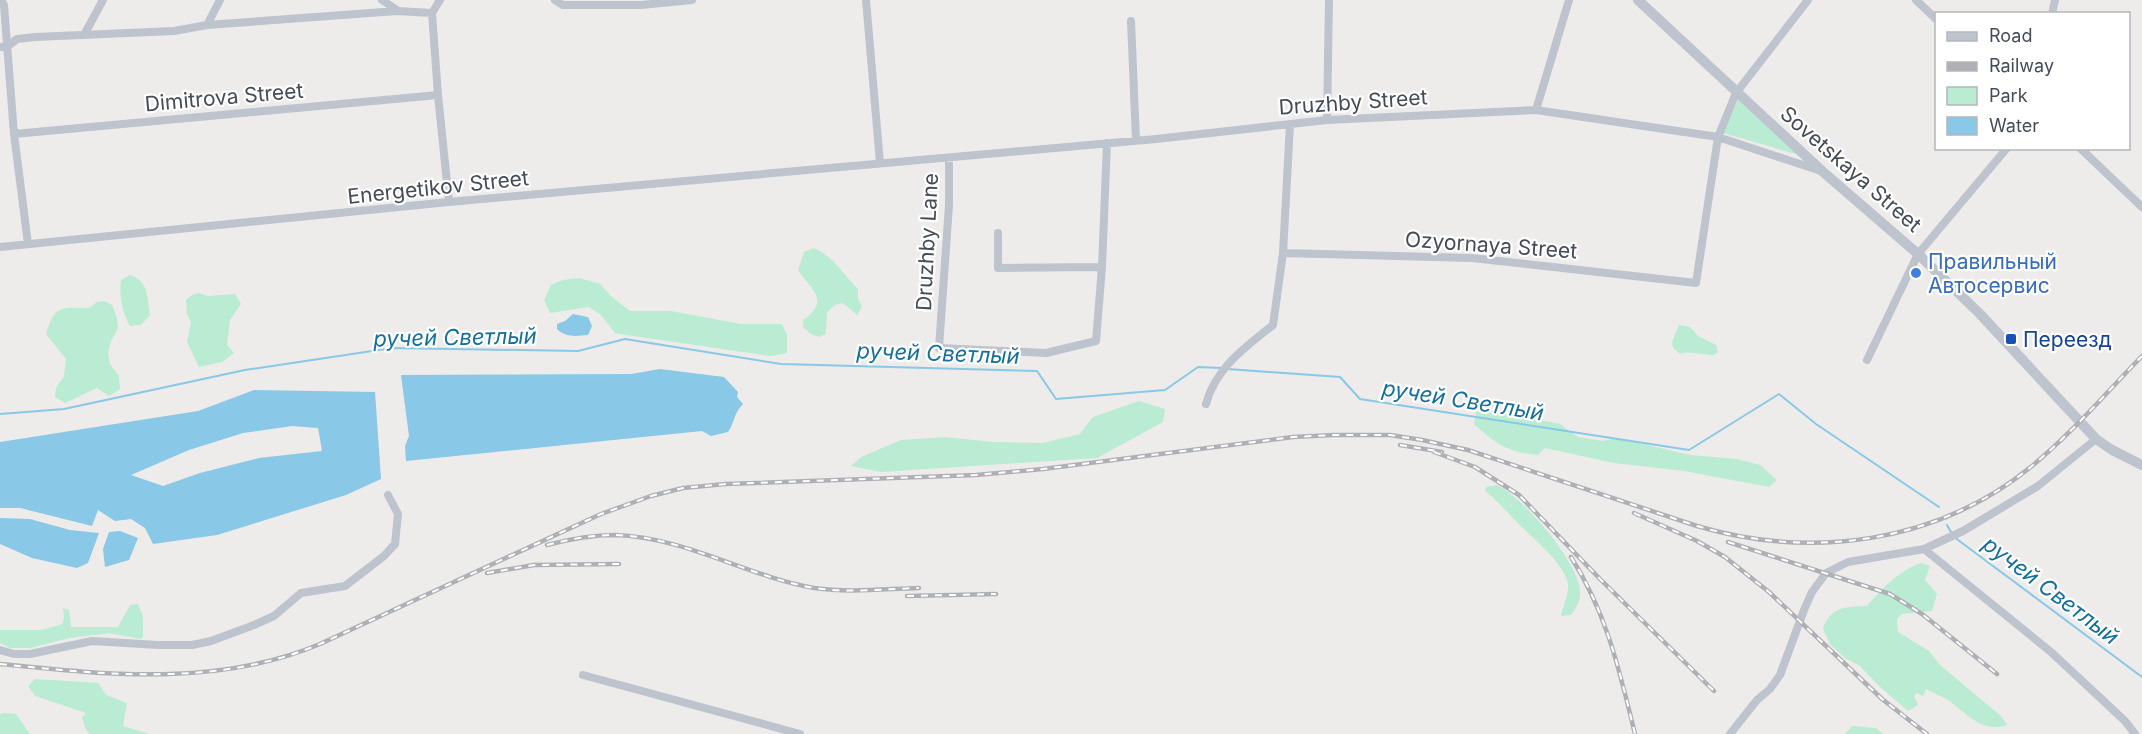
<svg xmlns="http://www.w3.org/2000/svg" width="2142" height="734" viewBox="0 0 2142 734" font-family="Inter,sans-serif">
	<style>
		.green { fill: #baebd3 }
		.water { fill: #89c8e6; fill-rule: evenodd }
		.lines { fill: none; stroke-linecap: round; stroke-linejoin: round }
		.stream { stroke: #89c8e6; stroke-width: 2 }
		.minor { stroke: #bdc4cd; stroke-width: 8 }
		.tertiary { stroke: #bdc4cd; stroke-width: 10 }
		.rail-casing { stroke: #aeb0b5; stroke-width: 4.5 }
		.rail { stroke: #fff; stroke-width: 2; stroke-dasharray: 7; stroke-linecap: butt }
		.shop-dot { fill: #3f7fe0; stroke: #fff; stroke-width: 2 }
		.transit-dot { fill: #1a4fb4; stroke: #fff; stroke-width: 2 }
		.labels { text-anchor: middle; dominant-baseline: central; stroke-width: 4.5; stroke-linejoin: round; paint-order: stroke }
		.street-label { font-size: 21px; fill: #454c57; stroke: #fff }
		.shop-label { font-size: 21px; fill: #366cbe; stroke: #fff; text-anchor: start }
		.transit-label { font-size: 21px; fill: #164399; stroke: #fff; text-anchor: start }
		.water-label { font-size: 22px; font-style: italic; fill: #136f9c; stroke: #fff }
	</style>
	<rect width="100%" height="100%" fill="#eeebeb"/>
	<path class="green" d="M1738,100L1799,155L1723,133Z
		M814,248C835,257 842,274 858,289V298L862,307L857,315L843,303L835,305L827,312L826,334L819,337L811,334L803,327V320C832,300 810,289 798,270L804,252Z
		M130,275C149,281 147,298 150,315L141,325L130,326C122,312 119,296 121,280Z
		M579,278L600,284L612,297L630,311H671L741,324H782L787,335V353L771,356L626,335L615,333L601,315L589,307L550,313L544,300L551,285L563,280Z
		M199,293L208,296L235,294L241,304L230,320L227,345L234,353L222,362L199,367L187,342L191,322L187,314L186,300L192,295Z
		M104,301L112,305L117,318L118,328L111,341L108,353L110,364L119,376L120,389L109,396L97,388L65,403L55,397L56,388L64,376L66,359L46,334C55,303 62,308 89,308L97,302Z
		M1679,325L1690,327L1698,336L1716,345L1718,352L1714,355C1702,356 1693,350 1680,354L1673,348L1672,342Z
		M1139,401L1165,409L1163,422L1097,458L881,472L851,466L860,458L870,453L901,440L945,437L993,442L1043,443L1080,434L1093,417Z
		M1490,410L1560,424L1578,437L1603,441L1617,438L1690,455L1737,459L1760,465L1777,480L1769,487L1684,471L1614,463L1545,448L1538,455C1507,452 1496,444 1474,424L1476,412Z
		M1497,485C1524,498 1576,560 1580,589C1581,599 1577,608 1571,615L1561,616C1563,606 1569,594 1568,584C1565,565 1538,543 1525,530C1511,517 1500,503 1485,491L1486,487Z
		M1921,563L1930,566L1925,580L1937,594L1932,611L1902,614L1897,619L1898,632L1929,651L1940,665L2001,716L2007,725C1983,734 1966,713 1948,700C1941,696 1933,693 1926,689L1923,696L1917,693L1914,696L1918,705L1908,711L1879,686L1860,666L1845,658L1830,644L1823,629C1830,606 1846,607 1867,606C1882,589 1898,571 1921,563Z
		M138,604L143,617V637L140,639L109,633L69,638L30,648H10L0,643V630H42L62,624L64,618L63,608L69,610L71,627H118L130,605Z
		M35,679L98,683L106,695L127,703L123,726L149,734H90L86,730L82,718L86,713L35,696L28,686Z
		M4,713L16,714L30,734H0V714Z
		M1852,726L1876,728L1883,734H1845Z"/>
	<path class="water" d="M573,314L588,317L592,326L588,335C577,336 566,338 557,329V324L565,321Z
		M660,369L724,377L738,392L737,397L743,404C733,414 735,422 728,432L711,436L702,431L406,461L405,446L409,436L401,375L631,374Z
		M254,390L375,392L381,479L346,495L217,535L153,544L145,528L131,519L115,521L98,510L92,526L20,508H0V442L198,411ZM292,426L318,428L322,451L259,458L200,473L163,486L131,475L189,450L243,433Z
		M0,518L30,519L70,530L99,533L88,563L77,568L32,558L0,544Z
		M120,531L138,538L129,560L105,567L103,549L109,532Z"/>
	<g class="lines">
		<path class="stream" d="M1228,369L1340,377L1360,399L1689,450L1779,394L1816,424L1939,507
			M0,414L64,409L245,370L392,348L578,351L625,339L781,364L1037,371L1056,399L1165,390L1198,367L1222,368
			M1947,525L1951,532
			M1954,537L2142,677"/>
		<path class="minor" d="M1,0L4,5L14,134L28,244
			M382,0L397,10
			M555,0L563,5H641L692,0
			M866,0L880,163
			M1916,0L1936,19
			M432,13L438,95L449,202
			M432,13L440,0
			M2052,14L2055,0
			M1131,21L1136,140
			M207,25L220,0
			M84,35L103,0
			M0,47L8,46L17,39L35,37L174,31L207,25L397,11L432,13
			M1536,110L1569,0
			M1327,120L1329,0
			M14,134L438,95
			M2080,148L2142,207
			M949,158V205L939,348L1046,353L1096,341L1102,267L1107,143
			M998,233V268L1102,267
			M0,247L449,202L1156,139L1327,120L1536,110L1718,137L1821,171
			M1283,253L1472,258L1696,283L1718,137L1736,93L1808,0
			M1867,360L1918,254L2007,148
			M1206,404C1215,369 1245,347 1273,325L1283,253L1290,124
			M1924,549L2051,652L2125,721L2135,734
			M0,650L14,654H30L92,641L158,645H192L211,641L254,625L274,616L301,593L345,586L384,556L395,544L398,514L388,495
			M583,675L800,734
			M1730,734L1757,700L1770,689L1780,675L1804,610L1812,592L1826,573L1848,562L1924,549L1963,531L2038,486L2096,439"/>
		<path class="tertiary" d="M1638,0L1822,171L1918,254L1980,314L2096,439L2112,450L2142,465"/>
		<defs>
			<path id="rail" d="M1400,445L1442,452
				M1434,452L1475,467L1519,495L1600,579L1714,691
				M1634,513L1697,541L1725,557L1769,592L1882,699L1927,734
				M1728,542L1890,594L1922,614L1997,674
				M547,545C570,539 592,535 615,535C685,537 746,576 814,588C848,593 884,589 919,588
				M1571,557C1607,614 1619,669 1635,734
				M487,573L534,565L619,564
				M907,596L996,594
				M0,664C107,675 218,687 320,644L601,514L651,496L683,488L726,484L976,475L1043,469L1293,437L1334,435H1390L1422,440L1468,450L1697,526C1812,560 1938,543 2032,466C2072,433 2106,393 2142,356"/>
		</defs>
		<use href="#rail" class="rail-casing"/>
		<use href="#rail" class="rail"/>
	</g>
	<circle class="shop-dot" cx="1916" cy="273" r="6"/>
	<rect class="transit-dot" x="2005" y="333" width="12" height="12" rx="3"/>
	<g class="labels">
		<g class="street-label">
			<text transform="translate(224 97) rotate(-5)">Dimitrova Street</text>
			<text transform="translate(1353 102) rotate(-4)">Druzhby Street</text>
			<text transform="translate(1851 169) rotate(41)">Sovetskaya Street</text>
			<text transform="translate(438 187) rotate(-6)">Energetikov Street</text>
			<text transform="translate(927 242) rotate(-87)">Druzhby Lane</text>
			<text transform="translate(1491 245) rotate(4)">Ozyornaya Street</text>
		</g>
		<g class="shop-label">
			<text x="1928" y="261">Правильный<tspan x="1928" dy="24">Автосервис</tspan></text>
		</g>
		<g class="transit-label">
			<text x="2023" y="339">Переезд</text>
		</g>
		<g class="water-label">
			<text transform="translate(455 337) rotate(-1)">ручей Светлый</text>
			<text transform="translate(938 353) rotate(2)">ручей Светлый</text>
			<text transform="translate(1463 400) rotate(9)">ручей Светлый</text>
			<text transform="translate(2051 590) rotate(37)">ручей Светлый</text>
		</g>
	</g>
	<rect x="1935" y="12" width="195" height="138" fill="#ffffff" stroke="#b5b7bc" stroke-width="1.5"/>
	<rect x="1947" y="32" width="30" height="9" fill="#bdc4cd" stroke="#b5b7bc" stroke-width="1.5"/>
	<text x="1989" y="42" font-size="18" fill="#454c57">Road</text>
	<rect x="1947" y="62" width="30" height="9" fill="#aeb0b5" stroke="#b5b7bc" stroke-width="1.5"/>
	<text x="1989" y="72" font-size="18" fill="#454c57">Railway</text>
	<rect x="1947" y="87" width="30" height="18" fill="#baebd3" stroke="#b5b7bc" stroke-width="1.5"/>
	<text x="1989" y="102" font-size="18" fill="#454c57">Park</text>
	<rect x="1947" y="117" width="30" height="18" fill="#89c8e6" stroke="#b5b7bc" stroke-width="1.5"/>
	<text x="1989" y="132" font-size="18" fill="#454c57">Water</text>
</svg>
